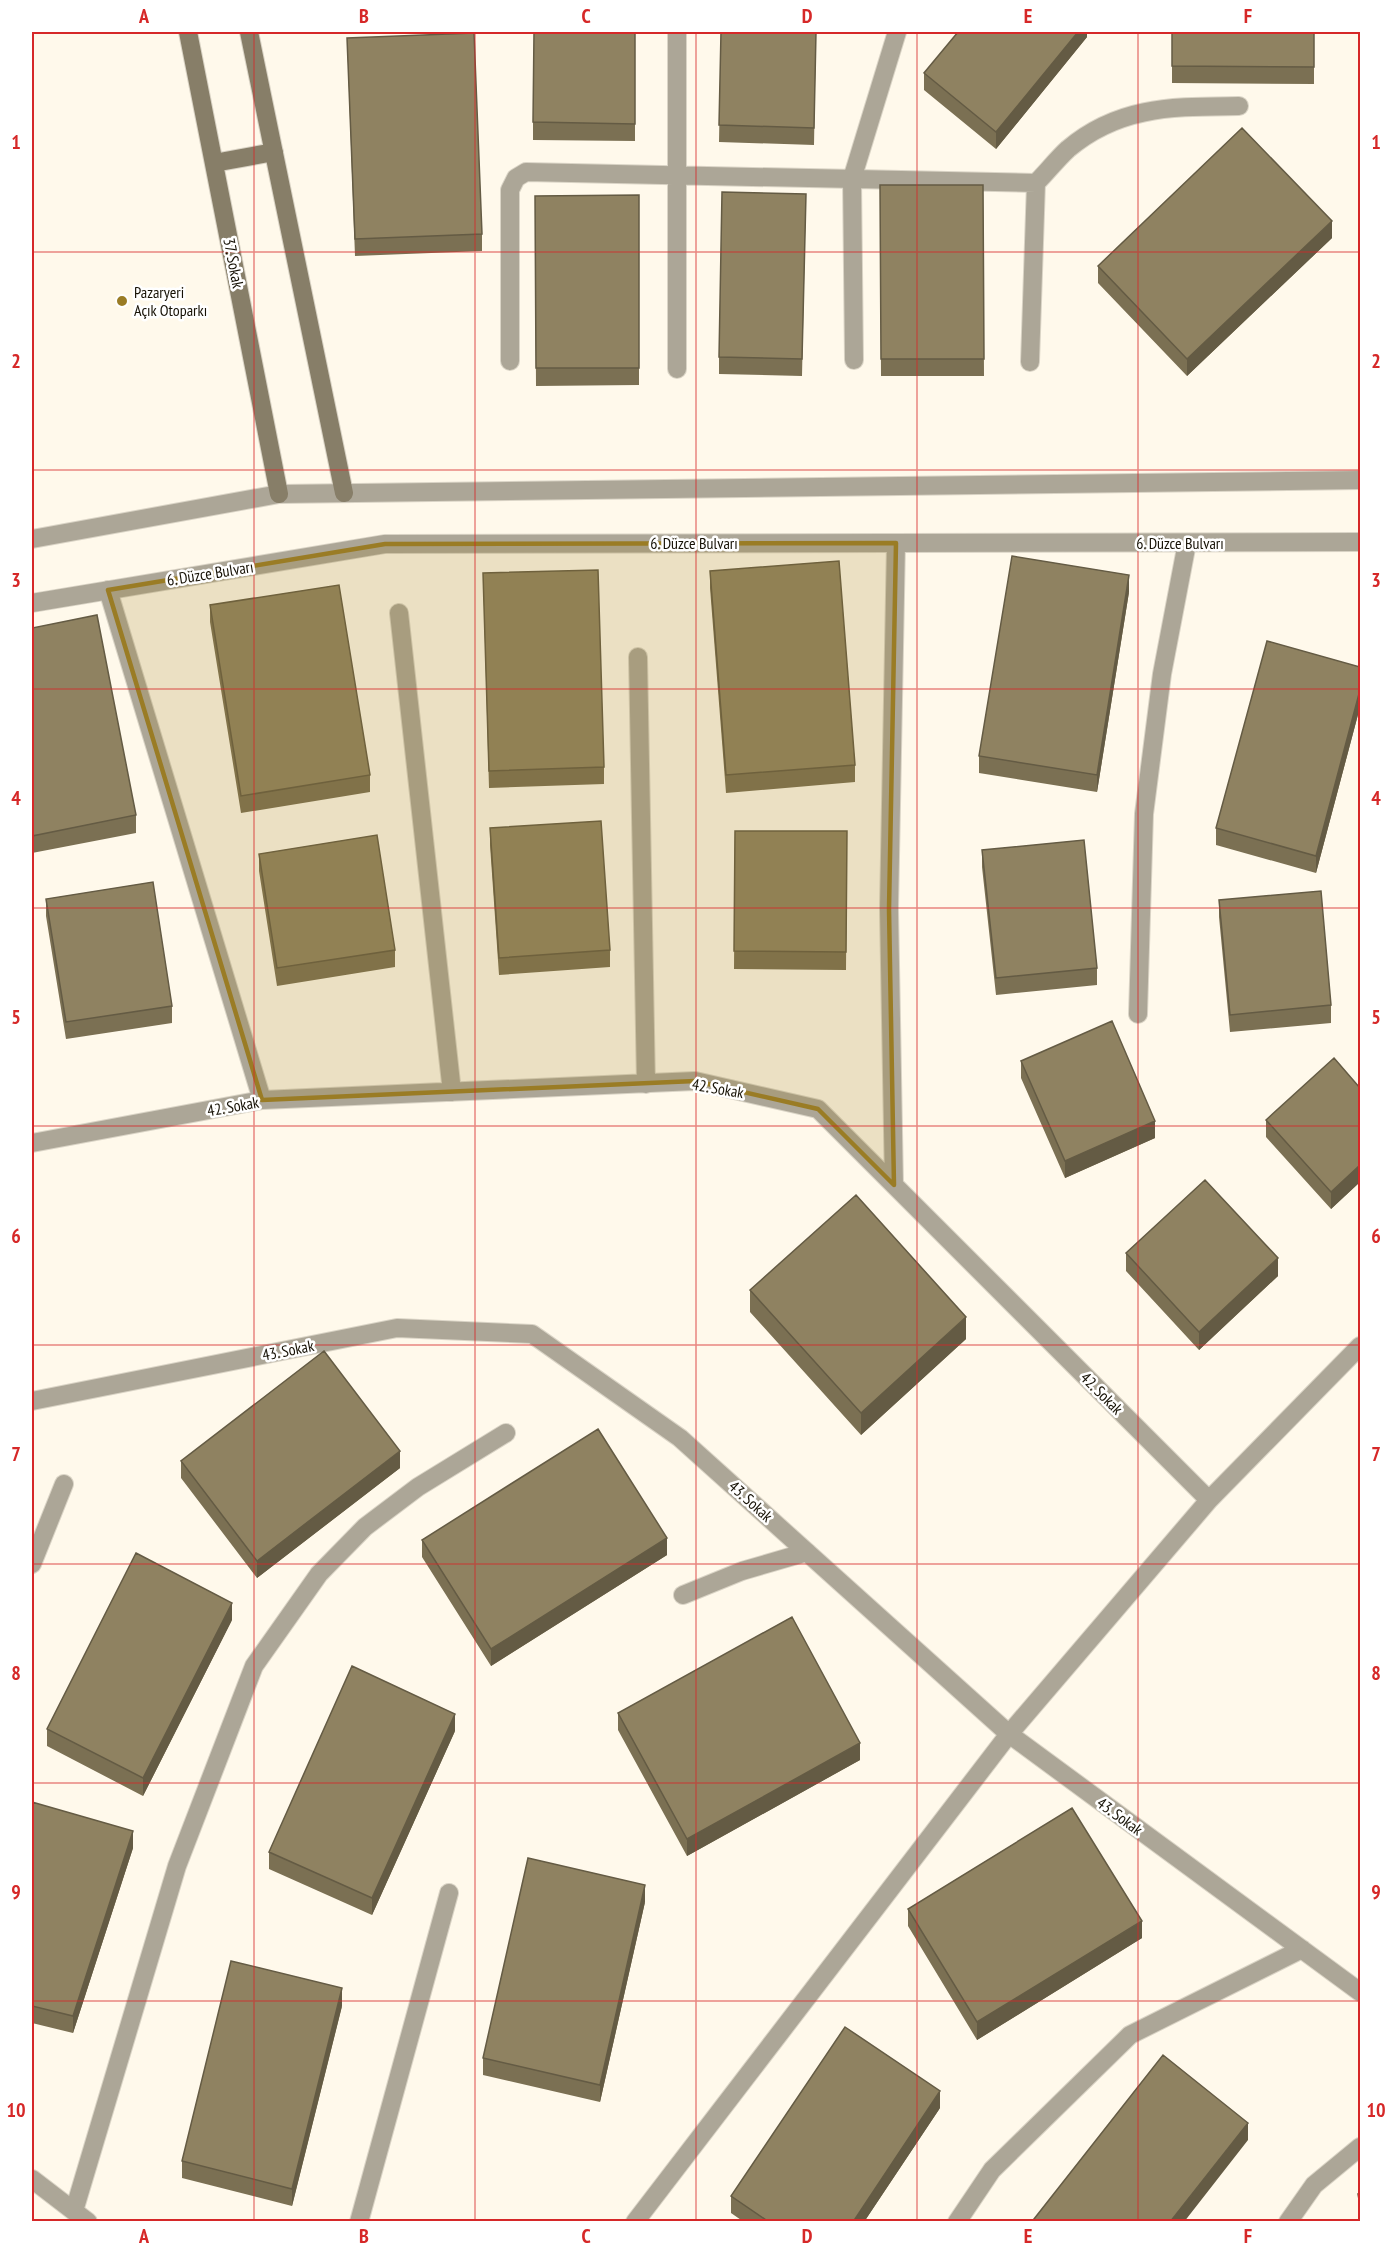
<svg xmlns="http://www.w3.org/2000/svg" width="1392" height="2253" viewBox="0 0 1392 2253" font-family="'PT Sans Narrow',sans-serif">
	<style>
		.lines { fill: none; stroke-linecap: round; stroke-linejoin: round }
		.minor-casing { stroke: #dad4c6; stroke-width: 20 }
		.tertiary-casing { stroke: #dad4c6; stroke-width: 20 }
		.secondary-casing { stroke: #dad4c6; stroke-width: 20 }
		.minor { stroke: #aca697; stroke-width: 18 }
		.tertiary { stroke: #aca697; stroke-width: 18 }
		.secondary { stroke: #877e68; stroke-width: 18 }
		.wall { fill: #7b7053 }
		.shaded-wall { fill: #645b44 }
		.building { fill: #8f8261; stroke: #645b44; stroke-width: 1.5 }
		.marked { fill: #9a7c25; fill-opacity: 0.2; stroke: #9a7c25; stroke-width: 4.5; stroke-linejoin: round }
		.grid { fill: none; stroke: #d62828; stroke-width: 1.5; stroke-opacity: 0.55 }
		.poi-dot { fill: #9a7c25; stroke: #fff; stroke-width: 2 }
		.labels { text-anchor: middle; dominant-baseline: central; stroke-width: 5; stroke-linejoin: round; paint-order: stroke }
		.street-label { font-size: 16px; fill: #161105; stroke: #fff }
		.poi-label { font-size: 16px; fill: #161105; stroke: #fff; text-anchor: start }
		.neatline { fill: none; stroke: #d62828; stroke-width: 2 }
		.grid-label { font-size: 20px; text-anchor: middle; font-weight: bold; fill: #d62828 }
	</style>
	<rect width="100%" height="100%" fill="#fff9eb"/>
	<g class="lines">
		<defs>
			<path id="minor" d="M854,360L852,179L897,32
				M510,361V190L516,178L526,172L1036,183C1047,172 1057,159 1068,149C1120,105 1175,107 1239,106
				M1030,362L1036,183
				M677,369V32
				M108,590L262,1100
				M399,613L452,1092
				M638,657L646,1084
				M1138,1014L1144,814L1162,674L1187,543
				M32,1143L262,1100L695,1081L818,1109L1209,1500
				M894,1185L889,909L896,543
				M32,1401L397,1328L532,1334L680,1438L1009,1734L1360,1992
				M32,1564L64,1484
				M683,1595L742,1571L807,1552
				M32,2179L88,2222
				M74,2211L177,1866L254,1666L319,1574L365,1527L418,1487L506,1433
				M359,2222L449,1893
				M635,2222L1009,1734L1209,1500L1360,1346
				M957,2222L992,2170L1130,2035L1302,1949
				M1288,2222L1314,2185L1360,2147"/>
			<path id="tertiary" d="M32,539L279,494L1360,480
				M32,603L385,544L1360,542"/>
			<path id="secondary" d="M188,32L279,494
				M249,32L344,493
				M214,163L274,152"/>
		</defs>
		<use href="#minor" class="minor-casing"/>
		<use href="#tertiary" class="tertiary-casing"/>
		<use href="#secondary" class="secondary-casing"/>
		<use href="#minor" class="minor"/>
		<use href="#tertiary" class="tertiary"/>
		<use href="#secondary" class="secondary"/>
	</g>
	<path class="wall" d="M635,32V141L533,140V122Z
		M721,32H816L814,145L719,142Z
		M1087,32V37L996,149L924,90V73Z
		M1172,32H1314V84L1172,83Z
		M347,38L482,234V251L355,256Z
		M880,185H983L984,376H881Z
		M806,194L802,376L719,374V357Z
		M639,195V385L536,386L535,196Z
		M1332,238L1187,376L1098,283V266Z
		M710,571L855,765V782L726,793L710,588Z
		M483,573L604,767V784L489,788Z
		M1129,592L1097,792L979,773V756Z
		M210,605L370,775V792L241,813L210,622Z
		M32,628L136,815V833L32,853Z
		M1360,667V707L1316,873L1216,845V828Z
		M490,828L610,950V967L499,975L490,845Z
		M735,831H847L846,970L734,969Z
		M982,850L1097,968V985L996,995L982,867Z
		M259,854L395,950V967L277,986L259,871Z
		M46,899L172,1006V1023L66,1039L46,916Z
		M1219,900L1331,1005V1023L1230,1032L1219,917Z
		M1021,1061L1155,1138L1065,1178L1021,1078Z
		M1360,1088V1182L1331,1209L1266,1137V1120Z
		M1126,1253L1278,1276L1199,1350L1126,1271Z
		M750,1290L966,1339L861,1435L750,1312Z
		M181,1461L400,1468L257,1578L181,1478Z
		M422,1540L667,1555L491,1666L422,1557Z
		M232,1620L143,1796L47,1746V1729Z
		M618,1713L860,1760L687,1856L618,1730Z
		M455,1731L372,1915L269,1869V1852Z
		M32,1802L133,1848L73,2033L32,2023Z
		M645,1902L600,2102L483,2075V2058Z
		M908,1909L1142,1938L977,2040L908,1926Z
		M342,2006L292,2206L182,2178V2161Z
		M940,2108L864,2222H744L731,2213V2196Z
		M1358,2194H1360V2222L1358,2212Z"/>
	<path class="shaded-wall" d="M1078,32H1087V37L996,149V132Z
		M1332,221V238L1187,376V359Z
		M1129,575V592L1097,792V775Z
		M1360,690V707L1316,873V856Z
		M1155,1121V1138L1065,1178V1161Z
		M1360,1165V1182L1331,1209V1192Z
		M1278,1258V1276L1199,1350V1332Z
		M966,1317V1339L861,1435V1413Z
		M400,1451V1468L257,1578V1561Z
		M667,1538V1555L491,1666V1649Z
		M232,1603V1620L143,1796V1778Z
		M455,1714V1731L372,1915V1898Z
		M860,1743V1760L687,1856V1839Z
		M133,1831V1848L73,2033V2016Z
		M645,1885V1902L600,2102V2085Z
		M1142,1921V1938L977,2040V2022Z
		M342,1988V2006L292,2206V2189Z
		M940,2091V2108L864,2222H853Z
		M1248,2123V2140L1184,2222H1170Z"/>
	<path class="building" d="M534,32H635V124L533,122Z
		M721,32H816L814,128L719,125Z
		M958,32H1078L996,132L924,73Z
		M1172,32H1314V67L1172,66Z
		M474,33L482,234L355,239L347,38Z
		M1242,128L1332,221L1187,359L1098,266Z
		M880,185H983L984,359H881Z
		M722,192L806,194L802,359L719,357Z
		M639,195V368H536L535,196Z
		M1012,556L1129,575L1097,775L979,756Z
		M839,561L855,765L726,775L710,571Z
		M598,570L604,767L489,771L483,573Z
		M339,585L370,775L241,796L210,605Z
		M97,615L136,815L32,836V628Z
		M1267,641L1360,667V690L1316,856L1216,828Z
		M601,821L610,950L499,958L490,828Z
		M735,831H847L846,952L734,951Z
		M377,835L395,950L277,968L259,854Z
		M1084,840L1097,968L996,978L982,850Z
		M153,882L172,1006L66,1022L46,899Z
		M1321,891L1331,1005L1230,1015L1219,900Z
		M1112,1021L1155,1121L1065,1161L1021,1061Z
		M1334,1058L1360,1088V1165L1331,1192L1266,1120Z
		M1205,1180L1278,1258L1199,1332L1126,1253Z
		M856,1195L966,1317L861,1413L750,1290Z
		M324,1351L400,1451L257,1561L181,1461Z
		M598,1429L667,1538L491,1649L422,1540Z
		M136,1553L232,1603L143,1778L47,1729Z
		M792,1617L860,1743L687,1839L618,1713Z
		M352,1666L455,1714L372,1898L269,1852Z
		M32,1802L133,1831L73,2016L32,2006Z
		M1072,1808L1142,1921L977,2022L908,1909Z
		M528,1858L645,1885L600,2085L483,2058Z
		M231,1961L342,1988L292,2189L182,2161Z
		M845,2027L940,2091L853,2222H769L731,2196Z
		M1163,2055L1248,2123L1170,2222H1037L1034,2219Z
		M1358,2194H1360V2205Z"/>
	<path class="marked" d="M896,543L889,909L894,1185L818,1109L695,1081L262,1100L108,590L385,544Z"/>
	<path class="grid" d="M254,32V2222M475,32V2222M696,32V2222M917,32V2222M1138,32V2222M32,252H1360M32,470H1360M32,689H1360M32,908H1360M32,1126H1360M32,1345H1360M32,1564H1360M32,1783H1360M32,2001H1360"/>
	<circle class="poi-dot" cx="122" cy="301" r="6"/>
	<g class="labels">
		<g class="street-label">
			<text transform="translate(234 263) rotate(79)">37. Sokak</text>
			<text x="694" y="543">6. Düzce Bulvarı</text>
			<text x="1180" y="543">6. Düzce Bulvarı</text>
			<text transform="translate(210 573) rotate(-9)">6. Düzce Bulvarı</text>
			<text transform="translate(718 1088) rotate(10)">42. Sokak</text>
			<text transform="translate(233 1106) rotate(-10)">42. Sokak</text>
			<text transform="translate(288 1350) rotate(-11)">43. Sokak</text>
			<text transform="translate(1102 1393) rotate(45)">42. Sokak</text>
			<text transform="translate(751 1501) rotate(42)">43. Sokak</text>
			<text transform="translate(1120 1816) rotate(36)">43. Sokak</text>
		</g>
		<g class="poi-label">
			<text x="134" y="292">Pazaryeri<tspan x="134" dy="18">Açık Otoparkı</tspan></text>
		</g>
	</g>
	<rect width="1392" height="2253" fill="none" stroke="#ffffff" stroke-width="66"/>
	<rect x="33" y="33" width="1326" height="2187" class="neatline"/>
	<g class="grid-label">
		<text x="144" y="23">A</text>
		<text x="364" y="23">B</text>
		<text x="586" y="23">C</text>
		<text x="807" y="23">D</text>
		<text x="1028" y="23">E</text>
		<text x="1248" y="23">F</text>
		<text x="16" y="149">1</text>
		<text x="1376" y="149">1</text>
		<text x="16" y="368">2</text>
		<text x="1376" y="368">2</text>
		<text x="16" y="587">3</text>
		<text x="1376" y="587">3</text>
		<text x="16" y="805">4</text>
		<text x="1376" y="805">4</text>
		<text x="16" y="1024">5</text>
		<text x="1376" y="1024">5</text>
		<text x="16" y="1243">6</text>
		<text x="1376" y="1243">6</text>
		<text x="16" y="1461">7</text>
		<text x="1376" y="1461">7</text>
		<text x="16" y="1680">8</text>
		<text x="1376" y="1680">8</text>
		<text x="16" y="1899">9</text>
		<text x="1376" y="1899">9</text>
		<text x="16" y="2117">10</text>
		<text x="1376" y="2117">10</text>
		<text x="144" y="2243">A</text>
		<text x="364" y="2243">B</text>
		<text x="586" y="2243">C</text>
		<text x="807" y="2243">D</text>
		<text x="1028" y="2243">E</text>
		<text x="1248" y="2243">F</text>
	</g>
</svg>
